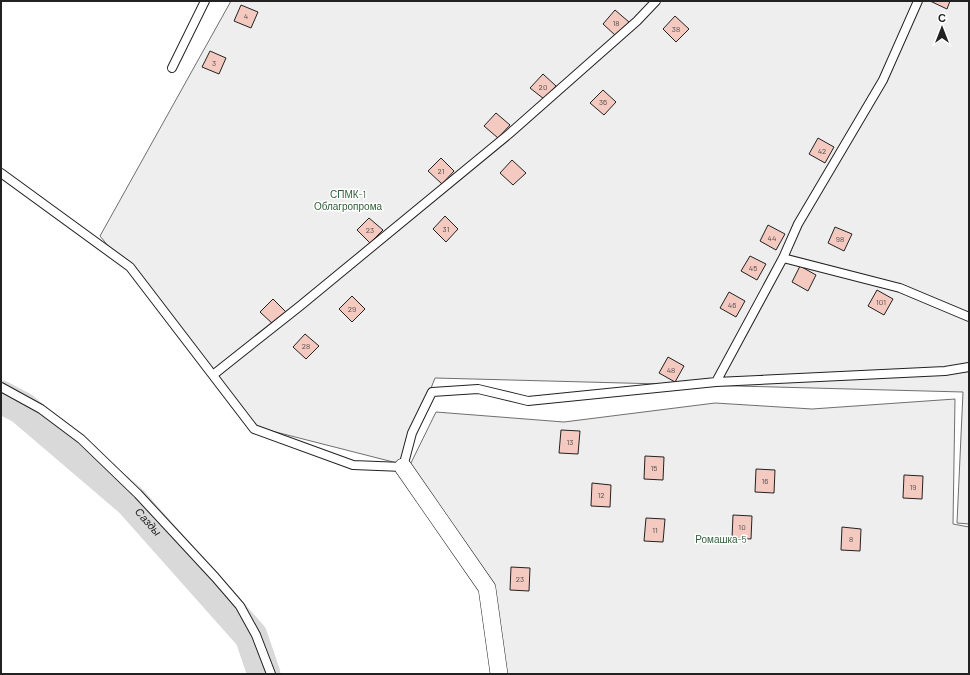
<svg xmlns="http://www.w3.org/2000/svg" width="970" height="675" viewBox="0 0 970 675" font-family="Barlow,sans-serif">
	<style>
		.green { fill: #eee; stroke: #6f6f6f }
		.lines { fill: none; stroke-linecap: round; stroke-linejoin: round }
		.river { stroke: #d9d9d9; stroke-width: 33 }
		.building { fill: #f3c9c0; stroke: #222 }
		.service-casing { stroke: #222; stroke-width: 10 }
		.minor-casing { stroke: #222; stroke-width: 18 }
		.service { stroke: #fff; stroke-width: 8 }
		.minor { stroke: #fff; stroke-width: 17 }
		.labels { text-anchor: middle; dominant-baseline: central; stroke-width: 3; stroke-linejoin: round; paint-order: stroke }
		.number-label { font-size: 8px; fill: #564c4a }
		.park-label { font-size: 10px; fill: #2f5e38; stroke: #fff }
		.water-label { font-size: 11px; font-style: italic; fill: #222; stroke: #fff }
	</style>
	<rect width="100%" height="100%" fill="#fff"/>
	<path class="green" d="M231,1H969V524L957,523L963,392L435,378L401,464L256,427L100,236Z
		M955,399L953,524L969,527V674H500L491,588L408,469L436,412L564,422L715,403L812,409Z"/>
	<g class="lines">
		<path class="river" id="s1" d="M1,397L22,408L131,501L251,636L264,674"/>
	</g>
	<path class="building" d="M930,1H950L947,9Z
		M241,5L258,12L251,28L234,21Z
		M615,10L629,22L616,36L603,24Z
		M675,16L689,29L676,42L663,29Z
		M210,51L226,58L219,74L202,67Z
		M543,74L556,86L544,99L530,88Z
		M603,90L616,102L604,115L590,103Z
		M496,113L510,125L498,138L484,126Z
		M818,138L834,147L825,163L809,154Z
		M441,158L454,171L442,184L428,171Z
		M512,160L526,173L513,185L500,173Z
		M445,216L458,229L446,242L433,229Z
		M369,218L383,230L370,243L357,230Z
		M768,225L785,234L776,250L760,241Z
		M835,227L852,234L844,251L828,243Z
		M750,256L766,264L757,280L741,271Z
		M800,266L816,275L808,291L792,282Z
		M877,290L893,299L884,315L868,306Z
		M729,292L745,301L736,317L720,308Z
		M352,296L365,309L352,322L339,309Z
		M273,299L286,312L274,325L260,312Z
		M305,334L319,346L306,359L293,347Z
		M668,357L684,366L675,382L659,373Z
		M561,430L580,431L578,454L559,453Z
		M645,456L664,457L663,480L644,479Z
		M756,469L775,470L774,493L755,492Z
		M904,475L923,476L922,499L903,498Z
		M592,483L611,485L610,507L591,506Z
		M733,515L752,516L751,539L732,538Z
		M646,518L665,519L663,542L644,541Z
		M842,527L861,529L860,551L841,550Z
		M511,567L530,568L529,591L510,590Z"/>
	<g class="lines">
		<defs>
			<path id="service" d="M172,68L205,1
				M1,173L130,267L254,429L353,465L403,467L412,433L432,392L478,389L528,401L716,382L783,258L798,224L883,80L918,1
				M783,258L900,288L969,317
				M213,375L300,306L509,134L637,21L656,1
				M716,382L945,371L969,367
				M1,387L41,409L81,439L138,494L215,577L240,606L256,635L271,674"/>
			<path id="minor" d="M403,467L487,588L499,674"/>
		</defs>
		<use href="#service" class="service-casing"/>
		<use href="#minor" class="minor-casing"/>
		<use href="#service" class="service"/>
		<use href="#minor" class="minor"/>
	</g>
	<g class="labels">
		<g class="number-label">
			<text x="246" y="16">4</text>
			<text x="616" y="23">18</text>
			<text x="676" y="29">38</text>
			<text x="214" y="63">3</text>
			<text x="543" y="87">20</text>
			<text x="603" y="102">36</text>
			<text x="822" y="151">42</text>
			<text x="441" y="171">21</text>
			<text x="446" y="229">31</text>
			<text x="370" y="230">23</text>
			<text x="772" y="238">44</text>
			<text x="840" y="239">98</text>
			<text x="753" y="268">45</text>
			<text x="881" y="302">101</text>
			<text x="732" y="305">46</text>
			<text x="352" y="309">29</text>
			<text x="306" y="346">28</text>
			<text x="671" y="370">48</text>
			<text x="570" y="442">13</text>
			<text x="654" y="468">15</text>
			<text x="765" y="481">16</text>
			<text x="913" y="487">19</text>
			<text x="601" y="495">12</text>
			<text x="742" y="527">10</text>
			<text x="655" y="530">11</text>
			<text x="851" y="539">8</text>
			<text x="520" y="579">23</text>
		</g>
		<g class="park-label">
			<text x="348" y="194">СПМК-1<tspan x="348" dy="12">Облагропрома</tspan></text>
			<text x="721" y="539">Ромашка-5</text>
		</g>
		<g class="water-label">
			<text stroke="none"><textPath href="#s1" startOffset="194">Сазды</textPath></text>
		</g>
	</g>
	<rect width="970" height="675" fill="none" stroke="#222222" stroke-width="4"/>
	<g transform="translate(942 28)" stroke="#ffffff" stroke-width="3" paint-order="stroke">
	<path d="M0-3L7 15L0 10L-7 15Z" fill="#222222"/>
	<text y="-6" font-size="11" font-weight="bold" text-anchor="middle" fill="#222222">С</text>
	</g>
</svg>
